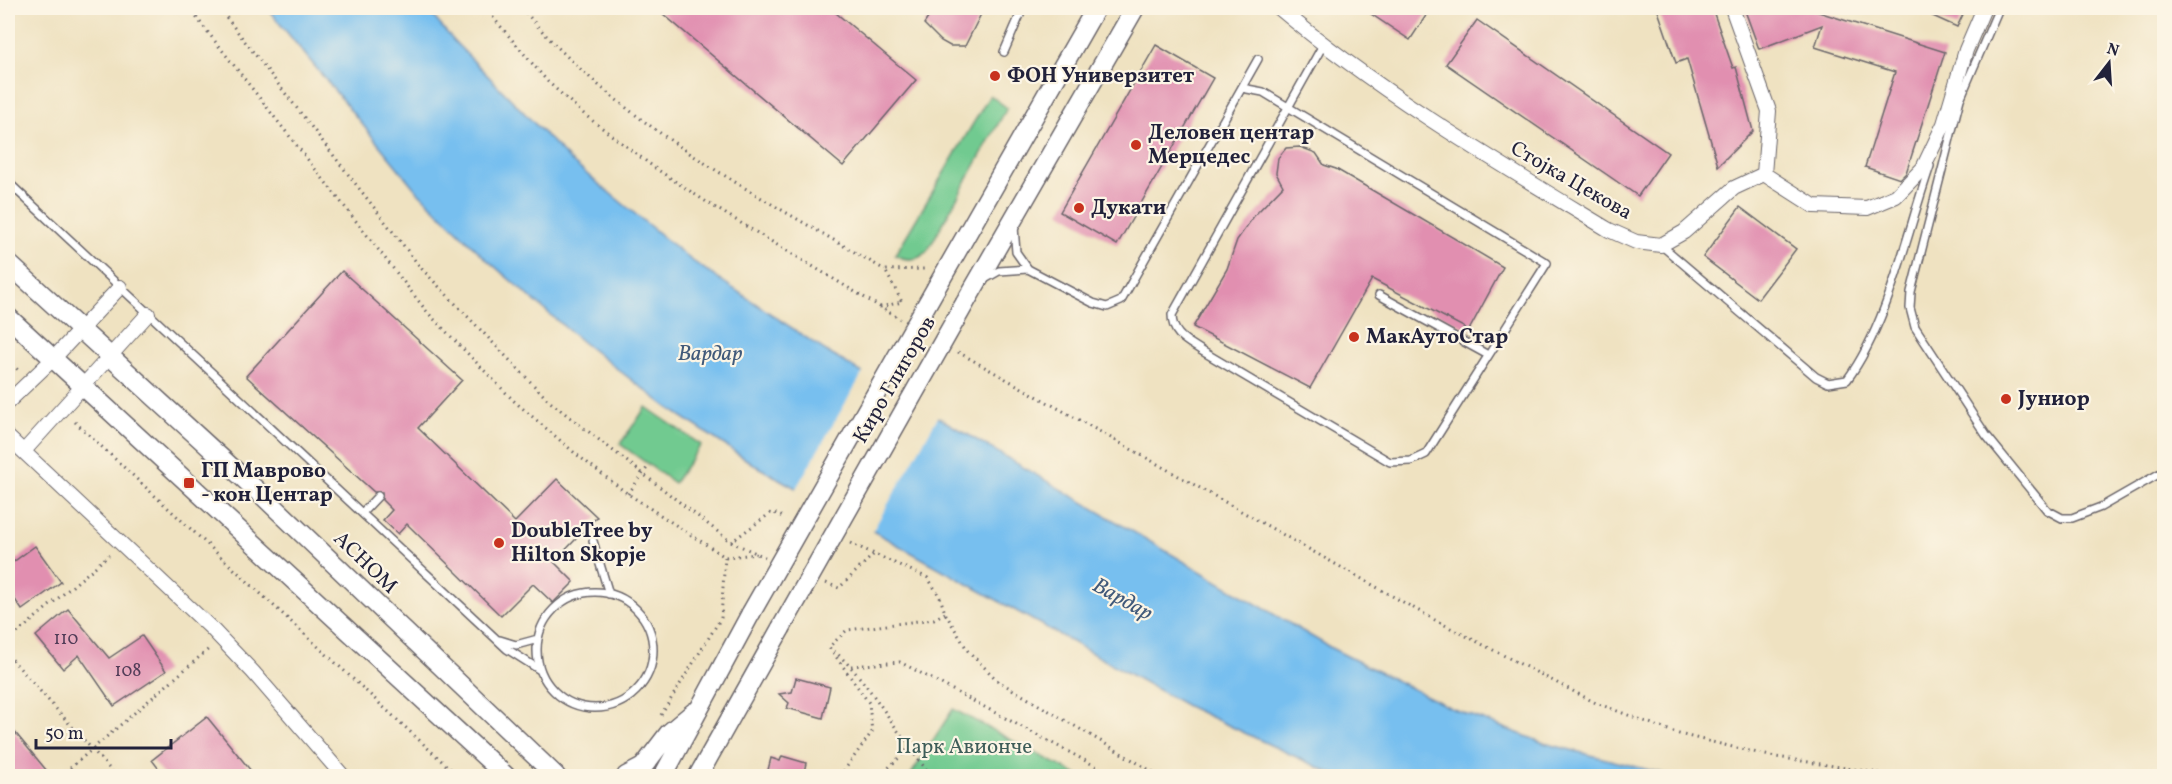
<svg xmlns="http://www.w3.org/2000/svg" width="2172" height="784" viewBox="0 0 2172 784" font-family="Vollkorn,serif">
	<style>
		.green { fill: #71ca90; stroke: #4a7666; stroke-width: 1.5 }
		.water { fill: #77bfef; stroke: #4c7095; stroke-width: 1.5 }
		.pier { fill: #efe2c1 }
		.building { fill: #e18fb0 }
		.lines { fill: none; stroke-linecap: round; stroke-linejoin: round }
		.service-casing { stroke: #6a656a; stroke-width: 10 }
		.minor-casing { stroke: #6a656a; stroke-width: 16 }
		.tertiary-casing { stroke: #6a656a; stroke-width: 21 }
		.path { stroke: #6a656a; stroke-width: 3; stroke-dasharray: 1.5 4.5; stroke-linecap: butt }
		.service { stroke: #fff; stroke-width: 7 }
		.minor { stroke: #fff; stroke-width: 14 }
		.tertiary { stroke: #fff; stroke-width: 18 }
		.tertiary-bridge-casing { stroke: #6a656a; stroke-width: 21; stroke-linecap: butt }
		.tertiary-bridge { stroke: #fff; stroke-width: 18 }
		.poi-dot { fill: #c8321e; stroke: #fcf5e5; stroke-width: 2 }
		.labels { text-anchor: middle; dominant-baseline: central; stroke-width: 4.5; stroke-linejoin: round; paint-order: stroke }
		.number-label { font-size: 18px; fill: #523d58 }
		.poi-label { font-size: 21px; font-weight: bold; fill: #22223b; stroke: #fcf5e5; text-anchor: start }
		.street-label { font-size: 21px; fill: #22223b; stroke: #fcf5e5 }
		.park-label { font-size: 21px; fill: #3e5d59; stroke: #fcf5e5 }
		.water-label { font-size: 22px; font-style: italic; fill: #40597a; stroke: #fcf5e5 }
	</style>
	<rect width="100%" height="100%" fill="#fcf5e5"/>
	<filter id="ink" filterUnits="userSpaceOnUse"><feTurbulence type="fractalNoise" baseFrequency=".0167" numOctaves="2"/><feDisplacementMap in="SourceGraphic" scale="12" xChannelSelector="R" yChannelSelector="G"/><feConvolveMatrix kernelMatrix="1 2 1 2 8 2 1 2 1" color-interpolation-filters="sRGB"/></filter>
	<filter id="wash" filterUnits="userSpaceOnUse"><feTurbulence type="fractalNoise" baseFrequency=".008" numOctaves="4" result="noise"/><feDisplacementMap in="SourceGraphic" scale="24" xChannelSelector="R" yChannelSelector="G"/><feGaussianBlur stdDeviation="1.35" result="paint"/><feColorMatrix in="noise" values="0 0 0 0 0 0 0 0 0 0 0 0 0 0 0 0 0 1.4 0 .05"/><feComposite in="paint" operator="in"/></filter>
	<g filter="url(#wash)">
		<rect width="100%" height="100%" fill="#efe2c1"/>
		<path class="green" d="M990,95L1007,108L928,250C919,261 907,261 895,255Z
			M646,407L701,445L674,483L620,444Z
			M953,709L1079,776H910Z"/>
		<path class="water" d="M267,8H426L454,41L571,161L691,260L832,355L1333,649L1451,708L1544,743L1672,776H1337L1187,706L756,466L667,407L582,342L486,259L416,190Z"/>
		<path class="pier" d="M864,371L939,415L872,532L795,490Z"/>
		<g id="blocks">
			<path class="building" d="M656,8H830L916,80L843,166Z
				M923,8H984L965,46H950L941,41L924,24L930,15Z
				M1362,8H1431L1410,40Z
				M1657,8H1712L1733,68L1736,67L1753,131L1718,166L1687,59L1676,63Z
				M1744,8H1806L1945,52L1906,173L1900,179L1865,167L1895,72L1815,47L1822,25L1759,49Z
				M1915,8H1966L1957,27Z
				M1477,20L1668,153L1638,196L1446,64Z
				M1156,45L1213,78L1117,245L1060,212Z
				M1300,147L1316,153L1324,165L1336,169L1503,267L1469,330L1372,279L1310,388L1193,327L1227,269L1237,240L1254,216L1283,186L1276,173L1278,158L1286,148Z
				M1740,207L1796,249L1758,299L1703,257Z
				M342,271L462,380L418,428L515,522L557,479L597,517L554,562L574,582L553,603L533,584L501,616L407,524L398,534L383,520L392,510L382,500V492H374L246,376Z
				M35,546L61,582L22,610L8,589V566Z
				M68,609L109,658L142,636L166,671L114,706L79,655L63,669L36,636Z
				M796,678L830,687L823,718L787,708L789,703L779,694L792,692Z
				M207,717L256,777H165L152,760Z
				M8,724L52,777H8Z
				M782,756L806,763L803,777L767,774L771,758L780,761Z"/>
		</g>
	</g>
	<g filter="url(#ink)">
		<use href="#blocks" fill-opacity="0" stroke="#6a656a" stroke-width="1.5"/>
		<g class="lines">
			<defs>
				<path id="service" d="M1999,8L1960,99L1911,292L1910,308L1915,327L1986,435L2047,510L2062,518H2072L2101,507L2164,471
					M2106,8H2107
					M1004,52L1023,8
					M1242,88L1263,92L1288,107L1547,263L1426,454L1411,461L1390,462L1202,351C1187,341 1172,335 1172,315L1323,45
					M8,182L507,649L540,670
					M1014,227L1016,252L1028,269L1093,303L1107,307L1121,301L1258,59
					M1661,245L1816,377L1828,383L1847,380C1888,325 1907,232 1930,166
					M985,279L999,271L1028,269
					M1379,295L1488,355
					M362,513L378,496
					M593,541L609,594
					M537 650a58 58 0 1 1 116 0a58 58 0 1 1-116 0Z
					M500,640L516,645L538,639"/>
				<path id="minor" d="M1279,8C1381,94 1495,161 1609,230L1636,242L1661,245L1684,232L1734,188L1764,174L1814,206L1867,208L1896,196L1923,168L1944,124L1966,50L1984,8
					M1732,8L1769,111L1764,174
					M8,402L53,359L120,287
					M8,437L211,628L253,672L343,776
					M24,451L148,314"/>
				<path id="tertiary" d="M8,263L264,497L556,776
					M936,288L1096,8
					M965,303L1135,8
					M8,317L506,776
					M626,776L643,767L669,733L694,712
					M663,776L751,613
					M698,776L781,628"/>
			</defs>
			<use href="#service" class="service-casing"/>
			<use href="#minor" class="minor-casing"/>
			<use href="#tertiary" class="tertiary-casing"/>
			<path class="path" d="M189,8L428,313L514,401L576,454L628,494L725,557L759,554
				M219,8L421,268L549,401L731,542L772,512L785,518
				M485,8L548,82L585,115L655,168L711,205L900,319
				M522,8C620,126 755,193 885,270
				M880,307L902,302L885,270L927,269
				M958,352L1435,620L1596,703L1679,734L1770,756L1897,776
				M8,360L19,371
				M75,422L458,776
				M628,494L647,468
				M731,542L765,557
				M850,543L928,578L940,597L945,613L968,651L998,681L1160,776
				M826,583L839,588L876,552
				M8,641L109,555
				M834,651C872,683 898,738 932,776
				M8,655L116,776
				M851,666L900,662L1114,776
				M661,715L721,618L725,557
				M61,776L210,648
				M840,776L872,732L869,703L829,647L847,630L934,619L945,613
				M880,776L908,749"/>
			<use href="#service" class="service"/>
			<use href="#minor" class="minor"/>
			<use href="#tertiary" class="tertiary"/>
			<defs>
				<path id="tertiary-bridge" d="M751,613L936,288
					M781,628L965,303"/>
			</defs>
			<use href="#tertiary-bridge" class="tertiary-bridge-casing"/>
			<use href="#tertiary-bridge" class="tertiary-bridge"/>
		</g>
	</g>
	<g class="poi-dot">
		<circle cx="995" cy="76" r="6"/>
		<circle cx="1136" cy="145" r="6"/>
		<circle cx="1079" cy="208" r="6"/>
		<circle cx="1354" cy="337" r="6"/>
		<circle cx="2006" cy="399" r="6"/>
		<rect x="183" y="477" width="12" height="12" rx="3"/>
		<circle cx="499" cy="543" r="6"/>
	</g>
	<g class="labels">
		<g class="number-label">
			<text x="66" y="639">110</text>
			<text x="128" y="671">108</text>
		</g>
		<g class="poi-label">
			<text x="1007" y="76">ФОН Универзитет</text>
			<text x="1148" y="133">Деловен центар<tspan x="1148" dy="24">Мерцедес</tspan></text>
			<text x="1091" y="208">Дукати</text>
			<text x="1366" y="337">МакАутоСтар</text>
			<text x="2018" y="399">Јуниор</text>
			<text x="201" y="471">ГП Маврово<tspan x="201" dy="24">- кон Центар</tspan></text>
			<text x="511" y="531">DoubleTree by<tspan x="511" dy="24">Hilton Skopje</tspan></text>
		</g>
		<g class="street-label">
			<text transform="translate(1571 181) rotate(30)">Стојка Цекова</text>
			<text transform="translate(895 380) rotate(-60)">Киро Глигоров</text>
			<text transform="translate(365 563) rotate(44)">АСНОМ</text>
		</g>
		<g class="park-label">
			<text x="964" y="747">Парк Авионче</text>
		</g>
		<g class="water-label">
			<text x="710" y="354">Вардар</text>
			<text transform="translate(1122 600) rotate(29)">Вардар</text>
		</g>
	</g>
	<rect width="2172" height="784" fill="none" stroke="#fcf5e5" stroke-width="30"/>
	<g transform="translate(2109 63) rotate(17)" stroke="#fcf5e5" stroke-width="4.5" paint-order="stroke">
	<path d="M0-4.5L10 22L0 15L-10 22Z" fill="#22223b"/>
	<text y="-9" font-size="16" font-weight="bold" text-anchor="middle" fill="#22223b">N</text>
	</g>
	<path d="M36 739v9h135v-9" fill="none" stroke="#22223b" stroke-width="3"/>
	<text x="45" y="739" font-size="18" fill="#22223b" stroke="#fcf5e5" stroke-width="4.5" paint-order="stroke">50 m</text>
</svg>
